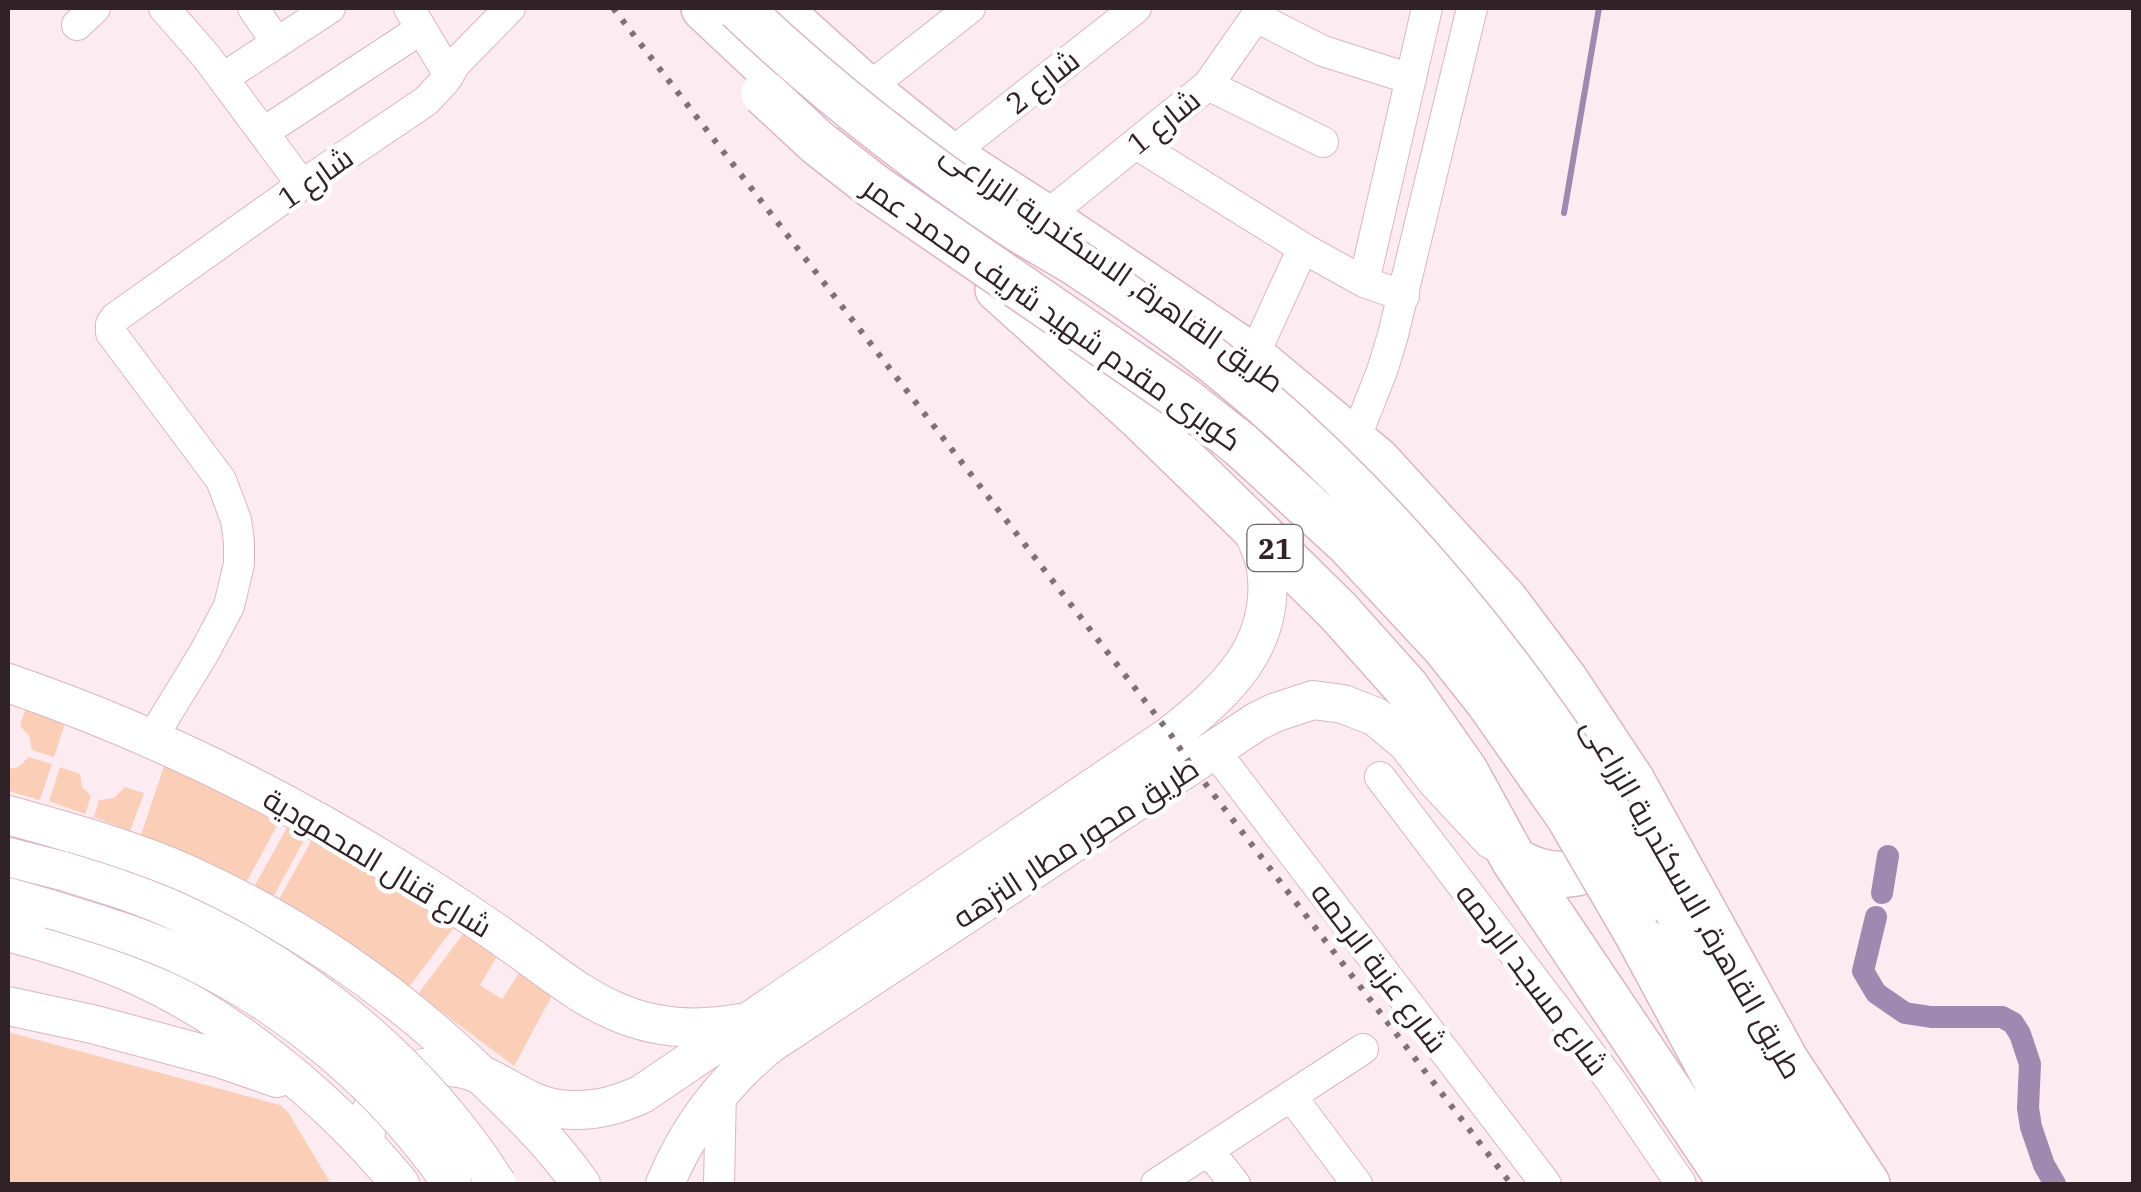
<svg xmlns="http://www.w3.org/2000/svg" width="2141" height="1192" viewBox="0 0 2141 1192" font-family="'IBM Plex Serif',Cairo,serif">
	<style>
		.green { fill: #fbcfb7 }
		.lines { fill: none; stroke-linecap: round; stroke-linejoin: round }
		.stream { stroke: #9e8ab1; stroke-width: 6 }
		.canal { stroke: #9e8ab1; stroke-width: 22 }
		.minor-casing { stroke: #dcb5c0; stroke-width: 32 }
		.major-casing { stroke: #dcb5c0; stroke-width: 40 }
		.highway-casing { stroke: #dcb5c0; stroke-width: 48 }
		.minor { stroke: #fff; stroke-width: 30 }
		.major { stroke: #fff; stroke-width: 38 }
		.highway { stroke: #fff; stroke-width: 45 }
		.rail { stroke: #817176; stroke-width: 6; stroke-dasharray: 5 10; stroke-linecap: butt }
		.major-bridge-casing { stroke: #dcb5c0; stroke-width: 40; stroke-linecap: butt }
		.highway-bridge-casing { stroke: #dcb5c0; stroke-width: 48; stroke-linecap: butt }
		.major-bridge { stroke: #fff; stroke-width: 38 }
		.highway-bridge { stroke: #fff; stroke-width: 45 }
		.labels { text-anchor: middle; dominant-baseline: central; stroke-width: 9; stroke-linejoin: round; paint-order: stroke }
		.shield { fill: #fefefe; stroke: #6e6468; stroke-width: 2.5 }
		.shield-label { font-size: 28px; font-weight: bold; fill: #312227 }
		.street-label { font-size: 30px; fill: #312227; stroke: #fefefe }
	</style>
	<rect width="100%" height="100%" fill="#fcebf0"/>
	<path class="green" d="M26,707L66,720L54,757L32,750L29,736L20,726Z
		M29,757L52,764L40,800L8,791V769L18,767Z
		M166,760L281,818L246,883L141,835Z
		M60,767L80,774L82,787L91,796L85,814L49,801Z
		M125,787L144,793L130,831L94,817L99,800L114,798Z
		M290,822L308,833L273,897L254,887Z
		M314,836L457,923L409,987L323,927L278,901Z
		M466,930L499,953L480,985L502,999L522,969L554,992L514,1066L418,994Z
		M8,1032L280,1105L288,1112L331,1184H8Z"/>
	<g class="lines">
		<path class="stream" d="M1564,213L1599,8"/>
		<path class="canal" d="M1882,893L1888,856
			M1876,917L1863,971L1876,993L1905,1013L1931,1017H2002L2013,1023L2020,1034L2030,1064L2028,1108L2031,1127L2044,1165L2055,1184"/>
		<defs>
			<path id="minor" d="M164,8L206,56L302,185
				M253,8L277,43
				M409,8L449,75
				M1256,17L1323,51L1411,79
				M77,25L95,8
				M223,78L330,8
				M1208,85L1323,142
				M867,89L970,8
				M264,132L421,29
				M1136,144L1303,248L1364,282L1404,296
				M949,155L1136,8
				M1045,217L1208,85L1262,8
				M1364,282L1427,8
				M1253,357L1303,248
				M1354,442L1382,371L1393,335L1472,8
				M152,738L204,653L229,606L239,564V542L236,520L221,480L111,333V324L115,318L302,185L426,101L444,82L456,63L510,8
				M1214,750L1546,1184
				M1380,777L1611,1081L1681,1184
				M1291,1096L1357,1184
				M1208,1150L1235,1184
				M719,1184L721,1089
				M1156,1184L1363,1049"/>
			<path id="major" d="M8,683C145,730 275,793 398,869C439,894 480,921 519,949C550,971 580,996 615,1011C655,1029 698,1031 741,1023
				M8,815C69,832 131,849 189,875C295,923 394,991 478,1072C516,1108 551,1142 581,1184
				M8,857L63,871
				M8,897L50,909
				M8,932C52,944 96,957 138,976C235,1020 333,1102 400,1184
				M8,1006L92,1024L222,1059L277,1078
				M365,1142C367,1113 373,1101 394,1082C417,1062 455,1063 482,1075C509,1087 529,1105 559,1109C589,1113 615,1107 642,1094L1171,735C1225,692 1277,646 1266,568C1264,553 1255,538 1250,524
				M665,1184C688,1128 723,1082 770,1044L1256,722L1274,713L1313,700L1343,704L1376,717L1407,743L1436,780L1492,840"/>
			<path id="highway" d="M704,8L819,116
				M777,8L867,89L949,155L1045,217L1253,357L1377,460L1505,600L1565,680L1632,781L1786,1061L1867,1184
				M998,289L1140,417L1250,524L1338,611L1406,687L1465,771L1514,860L1732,1184
				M1514,860C1555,885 1599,878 1625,837
				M1660,898C1711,996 1764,1093 1825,1184
				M1638,935L1720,1087L1779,1184"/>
		</defs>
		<use href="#minor" class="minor-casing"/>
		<use href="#major" class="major-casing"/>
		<use href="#highway" class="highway-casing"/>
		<use href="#minor" class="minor"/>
		<use href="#major" class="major"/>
		<use href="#highway" class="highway"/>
		<path class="rail" d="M613,8L1171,735L1191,765L1511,1184"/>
		<defs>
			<path id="major-bridge" d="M63,871C102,883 141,895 178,912C307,971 421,1064 497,1184
				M50,909C96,923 143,937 187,958C292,1008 386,1088 452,1184"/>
			<path id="highway-bridge" d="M739,8C824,89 913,159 1011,224C1032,238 1055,250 1076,263C1114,288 1151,314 1188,341C1384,491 1538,685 1660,898
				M764,93L818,143L873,186L1184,400L1241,445L1348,543L1445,647L1488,701L1568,815L1638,935"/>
		</defs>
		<use href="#major-bridge" class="major-bridge-casing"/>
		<use href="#highway-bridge" class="highway-bridge-casing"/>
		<use href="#major-bridge" class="major-bridge"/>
		<use href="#highway-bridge" class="highway-bridge"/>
	</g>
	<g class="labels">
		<rect class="shield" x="1247.5" y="525" width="55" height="46" rx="8"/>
		<g class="shield-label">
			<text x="1275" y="548">21</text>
		</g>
		<g class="street-label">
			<text transform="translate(1042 81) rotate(-38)">شارع 2</text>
			<text transform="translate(1163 121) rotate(-39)">شارع 1</text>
			<text transform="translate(315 177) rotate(-35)">شارع 1</text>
			<text transform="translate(1113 267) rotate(35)">طريق القاهرة, الاسكندرية الزراعى</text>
			<text transform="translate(1053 313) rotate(35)">كوبرى مقدم شهيد شريف محمد عمر</text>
			<text transform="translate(1075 842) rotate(-33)">طريق محور مطار النزهه</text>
			<text transform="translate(378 862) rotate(31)">شارع قنال المحمودية</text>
			<text transform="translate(1693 898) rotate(60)">طريق القاهرة, الاسكندرية الزراعى</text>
			<text transform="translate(1380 967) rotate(53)">شارع عزبة الرحمه</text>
			<text transform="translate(1533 979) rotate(53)">شارع مسجد الرحمه</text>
		</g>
	</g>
	<rect width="2141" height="1192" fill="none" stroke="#312227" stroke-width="20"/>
</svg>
